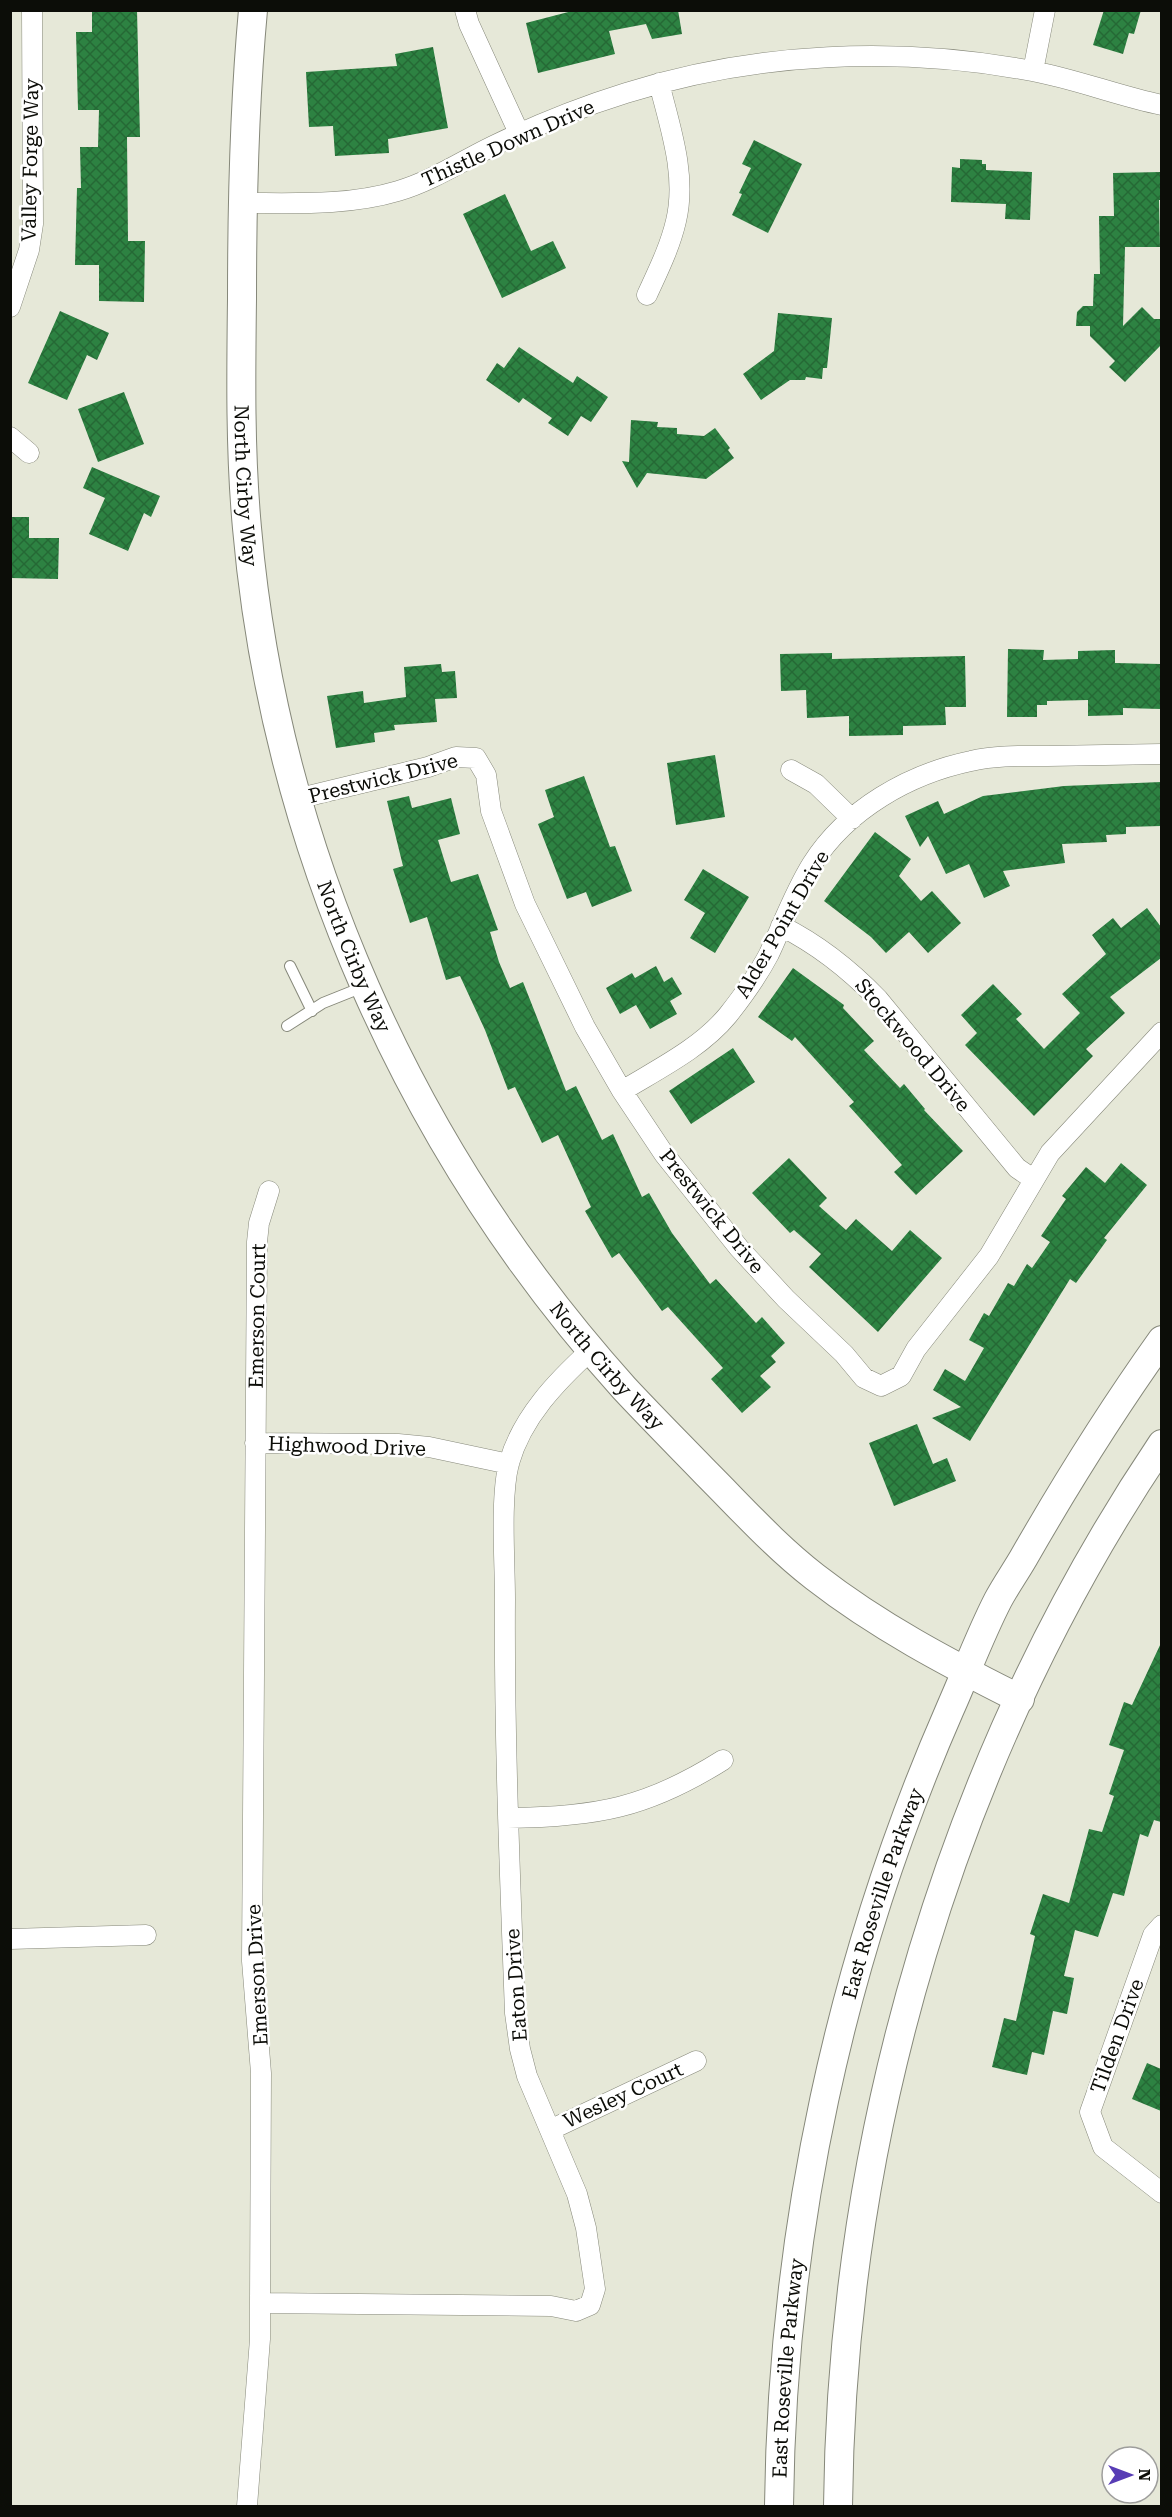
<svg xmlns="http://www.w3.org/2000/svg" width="1172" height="2517" viewBox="0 0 1172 2517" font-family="'Roboto Serif',serif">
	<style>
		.building { fill: url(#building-cross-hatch) }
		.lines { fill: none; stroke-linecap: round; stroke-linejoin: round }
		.lane-casing { stroke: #86887a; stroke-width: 12 }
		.street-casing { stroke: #86887a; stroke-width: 21 }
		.secondary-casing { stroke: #86887a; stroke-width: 30 }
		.lane { stroke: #fff; stroke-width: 10 }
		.street { stroke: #fff; stroke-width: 20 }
		.secondary { stroke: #fff; stroke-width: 28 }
		.labels { text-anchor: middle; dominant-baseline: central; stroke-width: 5; stroke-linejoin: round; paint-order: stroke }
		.street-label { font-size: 20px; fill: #0c0d08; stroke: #fff }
	</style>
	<defs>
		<pattern id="building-cross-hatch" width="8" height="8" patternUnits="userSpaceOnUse" patternTransform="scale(1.5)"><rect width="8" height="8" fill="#2d8242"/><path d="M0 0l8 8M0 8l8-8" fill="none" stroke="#256935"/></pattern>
	</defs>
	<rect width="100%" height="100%" fill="#e6e8d8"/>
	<path class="building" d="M92,10H137L140,137H127L128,241H145L144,302L99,301V265H75L77,188H81L80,147H98L99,110H78L76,32H92Z
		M576,10H678L682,34L652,39L646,24L609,31L615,54L538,73L526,23Z
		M1104,10H1141L1134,34L1129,33L1123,54L1093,45Z
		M433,47L448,128L388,139L389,153L335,156L333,126L309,127L306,72L397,66L395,54Z
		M754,140L802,164L768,233L732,215L742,194L739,193L751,168L742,164Z
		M960,159L982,160V164H986V170L1032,172L1030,220L1005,219L1006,204L951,202L952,167L960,168Z
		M1161,172V200H1159L1160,247H1125L1123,326L1142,307L1154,319H1161V345L1125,382L1109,367L1115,361L1090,336V326H1076L1077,312L1083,306H1093L1094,274H1100L1099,216H1114L1113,173Z
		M505,194L531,251L553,241L566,268L502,298L463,214Z
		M60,311L109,333L97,360L87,355L67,400L28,383Z
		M778,313L832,318L827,368H823L822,379L806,377L805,380H790L761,400L743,374L774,351Z
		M519,347L573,383L577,376L608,397L591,422L581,416L568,436L548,423L552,418L523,398L519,403L486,380L497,363L504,368Z
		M124,392L144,444L98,462L78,409Z
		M631,420L658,422L657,427L677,428V434L704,436L715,428L730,448L728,450L734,458L706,479L647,473L637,488L622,461L629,462Z
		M92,467L160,496L151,517L144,513L128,551L89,534L105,498L83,488Z
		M10,517H29V538H59L58,579L10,578Z
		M1008,649L1044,650L1043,660L1078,659V651L1115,650V663L1161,664V709L1123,708V715L1088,716V700L1047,701V705H1037V717H1007Z
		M832,653V659L965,656L966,707H945L946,725L903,726V735L849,736V716L807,718L806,690L781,691L780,654Z
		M441,664L442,672L455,671L457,698L435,699L437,722L394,725L395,730L374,733L375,742L336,748L327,696L363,691L364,703L406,697L404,667Z
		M715,755L725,817L676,825L667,763Z
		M584,776L610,847L615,846L632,891L592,907L586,892L567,899L538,824L554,817L545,790Z
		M1161,782V826L1126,827V834L1106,835L1107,842L1062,844L1065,863L1003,871L1010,886L984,898L969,864L946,874L928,836L920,847L905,816L938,801L944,814L983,796L1064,786Z
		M409,796L412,808L451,798L460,834L438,840L451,882L478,874L498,930L490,932L499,962L510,988L523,982L566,1091L576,1086L602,1140L613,1134L642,1197L649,1193L672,1233L710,1284L716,1279L756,1323L762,1317L785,1343L771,1356L776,1362L760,1376L771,1387L742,1413L711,1379L723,1368L668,1307L662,1311L619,1253L612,1258L585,1211L591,1207L558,1135L542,1143L515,1087L508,1090L485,1030L460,976L446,980L427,917L410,923L393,869L403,866L387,801Z
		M875,832L911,859L899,876L921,901L932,891L961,923L928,953L909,932L886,953L871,937L824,901Z
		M703,869L749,897L715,953L690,938L705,913L684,900Z
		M1147,908L1161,927V958L1110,997L1125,1013L1086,1049L1093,1056L1034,1116L965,1045L977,1033L961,1015L993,984L1022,1014L1016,1019L1044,1049L1080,1013L1062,994L1106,954L1092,935L1113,918L1121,928Z
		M656,966L664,982L672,977L682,994L670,1001L677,1014L650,1029L636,1005L620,1014L606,988L632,973L635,978Z
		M793,968L844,1005L843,1008L874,1041L864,1050L900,1088L904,1084L925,1109L924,1110L963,1151L916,1195L894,1172L902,1165L849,1106L854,1102L795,1037L792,1041L758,1017Z
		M733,1048L755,1082L691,1124L669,1091Z
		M789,1158L827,1198L819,1206L846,1230L856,1219L892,1251L910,1230L942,1258L878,1332L809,1267L821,1254L794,1230L790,1233L752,1193Z
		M1121,1163L1147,1185L1104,1238L1107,1240L1076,1283L1070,1279L970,1441L932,1418L961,1407L933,1390L945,1369L965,1381L984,1348L969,1340L984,1313L989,1316L1008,1283L1014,1286L1027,1264L1032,1268L1050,1242L1041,1236L1066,1199L1062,1196L1086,1167L1105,1183Z
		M917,1424L933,1464L947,1458L956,1481L894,1506L869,1443Z
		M1161,1643V1822L1154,1820L1148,1837L1140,1834L1124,1896L1113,1893L1098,1937L1075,1930L1064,1976L1074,1978L1067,2014L1053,2011L1044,2055L1032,2052L1027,2075L992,2067L1004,2018L1016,2021L1035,1936L1030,1934L1043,1894L1069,1903L1089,1829L1102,1832L1114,1796L1109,1794L1124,1750L1109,1745L1124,1702L1132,1705Z
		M1147,2063L1161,2069V2111L1132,2099Z"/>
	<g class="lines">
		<defs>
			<path id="lane" d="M290,966L312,1011
				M287,1026L323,1003L363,987"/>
			<path id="street" d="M465,10L469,24L519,133
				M1033,71L1045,10
				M242,203C294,203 348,206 398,191C432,181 462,161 493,146C536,125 581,107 626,93C756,52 898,46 1032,71C1076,79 1118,96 1162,105
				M647,295C658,271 670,247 676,221C687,175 670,127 659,83
				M10,307L29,250L33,224L32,10
				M10,437L29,453
				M791,770L816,784L852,819
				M296,799L428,767L456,757L476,758L486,775L491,811L525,904L585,1027L622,1091L664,1154L739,1248L786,1299L844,1354L864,1378L881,1386L901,1376L916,1349L989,1256L1050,1153L1162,1032
				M781,926C819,945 849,969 878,999L1017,1168L1033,1179
				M622,1091C658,1069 701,1048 728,1015C743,996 758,975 769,954C783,924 794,893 812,864C847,809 909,774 971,761C996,755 1023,756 1048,756C1086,755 1124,755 1162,754
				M255,1443L398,1444L429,1447L509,1464
				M508,1818C596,1817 647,1808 723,1760
				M1162,1925L1153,1935L1090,2112L1103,2147L1162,2193
				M10,1939L146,1935
				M550,2130L696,2061
				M260,2303L551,2306L576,2311L590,2305L595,2289L586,2228L577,2194L527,2076L520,2049L515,2013C510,1875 504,1737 505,1599C505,1561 500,1498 509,1463C522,1417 557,1381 591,1350
				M247,2506L260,2339V2303L261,2073L252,1961L257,1242L259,1223L269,1191"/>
			<g id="secondary">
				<path id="s1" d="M253,10C244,107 242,202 242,299C241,375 240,452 247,528C275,847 410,1150 624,1388C651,1417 679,1445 707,1474C742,1509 775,1546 815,1577C878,1626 948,1663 1020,1699"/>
				<path id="s2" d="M779,2506C782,2232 840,1960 950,1709C966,1673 980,1635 998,1600C1006,1585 1016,1571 1024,1557C1067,1482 1112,1410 1162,1340"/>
				<path d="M838,2506C842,2132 952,1756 1162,1444"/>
			</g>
		</defs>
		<use href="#lane" class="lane-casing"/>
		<use href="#street" class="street-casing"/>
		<use href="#secondary" class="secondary-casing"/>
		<use href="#lane" class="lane"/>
		<use href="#street" class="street"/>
		<use href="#secondary" class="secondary"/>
	</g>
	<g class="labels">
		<g class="street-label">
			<text transform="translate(508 143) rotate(-24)">Thistle Down Drive</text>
			<text transform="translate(30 160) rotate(-89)">Valley Forge Way</text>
			<text stroke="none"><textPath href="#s1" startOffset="476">North Cirby Way</textPath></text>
			<text transform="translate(383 778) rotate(-14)">Prestwick Drive</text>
			<text transform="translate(782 924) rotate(-60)">Alder Point Drive</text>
			<text stroke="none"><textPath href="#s1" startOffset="962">North Cirby Way</textPath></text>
			<text transform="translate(913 1045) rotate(50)">Stockwood Drive</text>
			<text transform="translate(712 1211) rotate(51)">Prestwick Drive</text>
			<text transform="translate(257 1316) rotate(-89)">Emerson Court</text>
			<text stroke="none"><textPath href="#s1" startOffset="1446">North Cirby Way</textPath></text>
			<text transform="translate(347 1446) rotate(2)">Highwood Drive</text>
			<text stroke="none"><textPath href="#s2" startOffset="624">East Roseville Parkway</textPath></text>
			<text transform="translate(257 1975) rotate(-93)">Emerson Drive</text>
			<text transform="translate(516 1985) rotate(-94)">Eaton Drive</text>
			<text transform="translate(1117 2036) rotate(-70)">Tilden Drive</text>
			<text transform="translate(623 2095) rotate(-25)">Wesley Court</text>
			<text stroke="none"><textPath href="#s2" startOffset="138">East Roseville Parkway</textPath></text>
		</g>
	</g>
	<rect width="1172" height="2517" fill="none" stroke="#0c0d08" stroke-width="24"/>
	<g transform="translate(1130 2475) rotate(90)"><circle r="28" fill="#ffffff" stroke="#9e9e9c" stroke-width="1.5"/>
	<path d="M0-4.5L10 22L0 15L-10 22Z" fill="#583db5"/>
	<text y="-9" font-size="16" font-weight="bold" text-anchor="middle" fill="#0c0d08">N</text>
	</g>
</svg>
